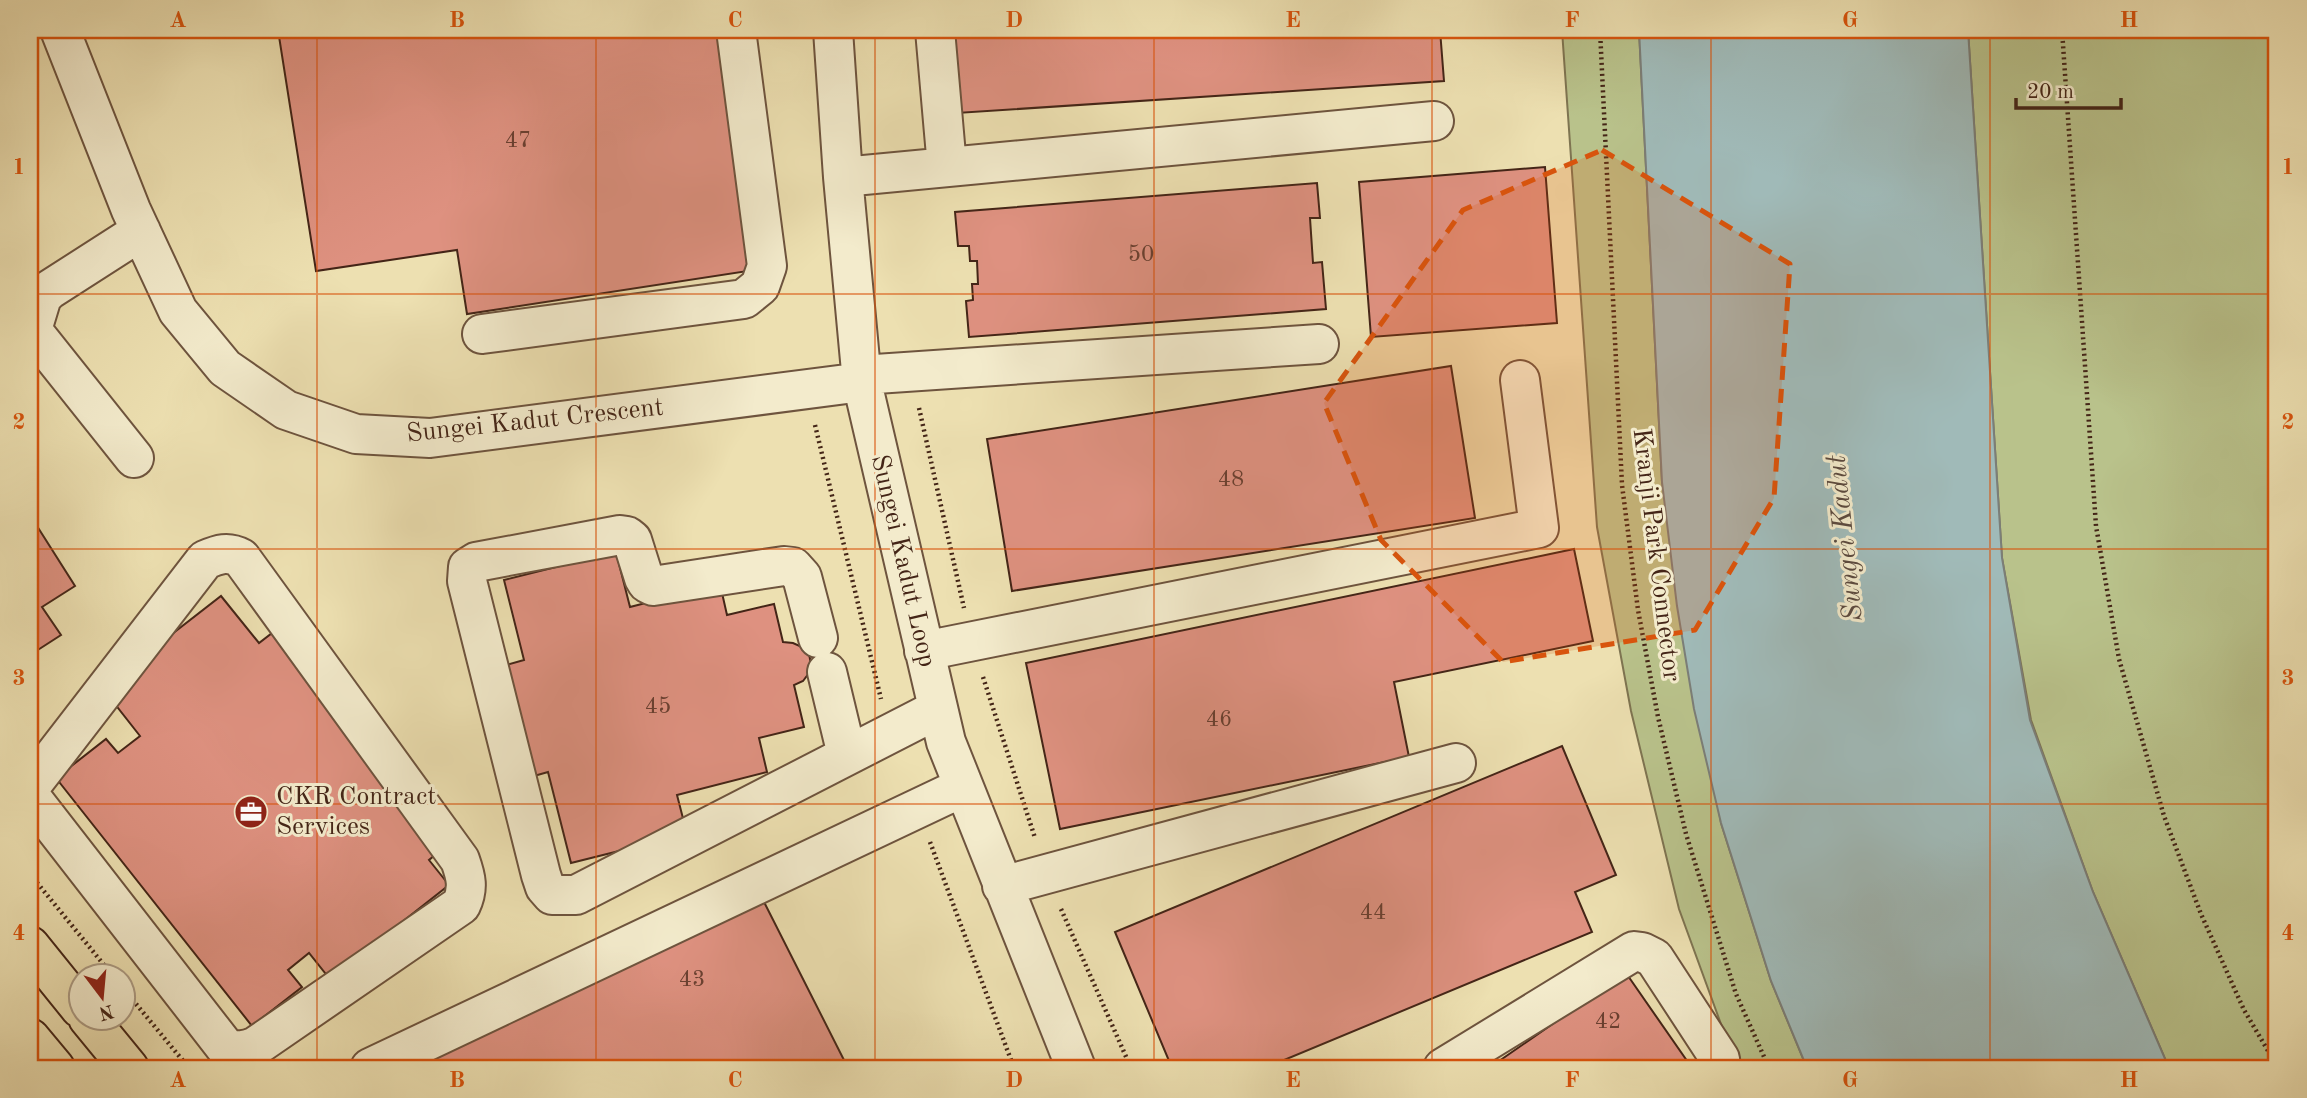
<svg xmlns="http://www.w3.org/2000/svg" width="2307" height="1098" viewBox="0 0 2307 1098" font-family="'Old Standard TT',serif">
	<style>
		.green { fill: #b9c28b; stroke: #7e7451; stroke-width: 2 }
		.water { fill: #a0bab8; stroke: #7b7e78; stroke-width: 2 }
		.building { fill: #de9180; stroke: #442517; stroke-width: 2 }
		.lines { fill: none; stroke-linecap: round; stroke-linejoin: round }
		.minor-casing { stroke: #6e543e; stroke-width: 42 }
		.major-casing { stroke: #442517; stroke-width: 42 }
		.path { stroke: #442517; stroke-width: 4.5; stroke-dasharray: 2 3.5; stroke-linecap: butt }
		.minor { stroke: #f3ebcc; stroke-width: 38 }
		.major { stroke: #ede0b1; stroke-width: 38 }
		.marked { fill: #d8540d; fill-opacity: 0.2; stroke: #d8540d; stroke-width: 5; stroke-dasharray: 14 9; stroke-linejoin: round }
		.grid { fill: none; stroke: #d8540d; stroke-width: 2; stroke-opacity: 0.55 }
		.labels { text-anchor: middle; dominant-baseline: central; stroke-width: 6; stroke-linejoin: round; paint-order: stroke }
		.number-label { font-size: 23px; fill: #6a4031 }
		.street-label { font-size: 26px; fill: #442517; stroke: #f3ebcc }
		.poi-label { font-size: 26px; fill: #442517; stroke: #f3ebcc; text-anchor: start }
		.water-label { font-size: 28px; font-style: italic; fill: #5b4a3f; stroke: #f3ebcc }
		.neatline { fill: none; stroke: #d8540d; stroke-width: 2.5 }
		.grid-label { font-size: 23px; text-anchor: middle; font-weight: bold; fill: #d8540d }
	</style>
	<rect width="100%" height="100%" fill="#ede0b1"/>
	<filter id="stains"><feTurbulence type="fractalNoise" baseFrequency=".00286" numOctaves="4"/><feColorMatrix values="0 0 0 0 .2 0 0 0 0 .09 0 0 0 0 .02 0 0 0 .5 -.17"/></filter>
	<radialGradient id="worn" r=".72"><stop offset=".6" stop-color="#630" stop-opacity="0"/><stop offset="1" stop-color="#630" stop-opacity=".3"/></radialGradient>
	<path class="green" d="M1562,30H1639L1662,482L1721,823L1771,981L1807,1068H1737L1679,909L1631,711L1597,527Z
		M1968,30H2277V1068H2169L2093,892L2031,720L2002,558Z"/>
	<path class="water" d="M1639,30H1968L2002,558L2030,720L2093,892L2169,1068H1807L1771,981L1721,823L1694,709L1677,606L1662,482Z"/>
	<path class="building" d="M278,30H724L761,269L467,314L457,250L316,271Z
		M951,30H1440L1444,81L957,113Z
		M1545,167L1557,323L1371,337L1359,182Z
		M1317,183L1320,218H1310L1313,263L1322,262L1326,309L969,337L966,301L973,300L972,284H978L977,261H970L969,246H958L955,212Z
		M1451,366L1475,518L1012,591L987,439Z
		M30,515L75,586L42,607L61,635L30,655Z
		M1574,549L1593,641L1394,682L1409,757L1060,829L1026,663Z
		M616,552L630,607L720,584L727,615L774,604L783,642L793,643L802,647L809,654L811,664L809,673L803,681L794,685L804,727L759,738L767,772L677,795L687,834L571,863L548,772L534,776L506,665L524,660L504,580Z
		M221,596L259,643L276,630L446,846L429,860L449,885L378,941L337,988L309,953L288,970L302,987L252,1026L56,778L106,739L118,753L140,736L111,699L118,676Z
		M1562,746L1616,875L1575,892L1592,932L1265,1068H1172L1115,932Z
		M758,890L848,1068H403Z
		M1626,973L1692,1068H1489Z"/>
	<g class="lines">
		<defs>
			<path id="minor" d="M60,30L131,210L178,311L225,368L286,410L356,434L430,438L862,382
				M833,30L843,177L862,382L946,742L1076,1068
				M935,30L947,167
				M843,177L1434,121
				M32,330L134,458
				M32,330L42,297L49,290L141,231
				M482,334L744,299L760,286L767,266L736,30
				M861,375L1319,344
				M818,638L802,577L793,567L784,566L653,586L647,583L644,578L632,540L627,536L620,535L476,562L468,567L467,581L541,875L545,887L552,895H576L938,709
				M924,651L1539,528L1520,380
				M827,672L847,755
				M30,787L205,560C219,554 228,551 241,558L460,860C466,877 469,888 461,905L256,1046C245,1051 236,1052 225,1047L30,796
				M1002,886L1456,763
				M370,1068L963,787
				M1443,1068L1634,951L1642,952L1654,958L1720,1059L1721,1068"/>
			<path id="major" d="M30,946L80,1008
				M88,1018L129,1068
				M30,1038L55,1068"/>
		</defs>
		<use href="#minor" class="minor-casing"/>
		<use href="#major" class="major-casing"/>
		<path class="path" d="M1600,30L1622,485L1638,610L1658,717L1686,834L1736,994L1769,1068
			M2062,30L2096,526L2119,659L2164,816L2201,914L2244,1010L2277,1066
			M919,408L964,608
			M815,425L881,699
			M983,677L1035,838
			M930,842L1014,1068
			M30,874L113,976
			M1061,909L1131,1068
			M122,987L189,1068"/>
		<use href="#minor" class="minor"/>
		<use href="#major" class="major"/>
	</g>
	<path class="marked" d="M1602,150L1790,264L1774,498L1695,630L1503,662L1381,540L1324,403L1463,210Z"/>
	<path class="grid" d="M317,30V1068M596,30V1068M875,30V1068M1154,30V1068M1432,30V1068M1711,30V1068M1990,30V1068M30,294H2277M30,549H2277M30,804H2277"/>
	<defs>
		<symbol id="office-disc" viewBox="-11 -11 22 22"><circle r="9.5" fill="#8f2418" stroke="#f3ebcc"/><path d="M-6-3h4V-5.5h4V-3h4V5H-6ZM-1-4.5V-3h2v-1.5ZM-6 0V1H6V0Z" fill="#fff"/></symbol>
	</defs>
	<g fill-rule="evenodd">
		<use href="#office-disc" x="232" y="793" width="38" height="38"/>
	</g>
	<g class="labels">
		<g class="number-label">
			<text x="518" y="140">47</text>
			<text x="1141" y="254">50</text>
			<text x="1231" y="479">48</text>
			<text x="658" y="706">45</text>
			<text x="1219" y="719">46</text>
			<text x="1373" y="912">44</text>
			<text x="692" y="979">43</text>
			<text x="1608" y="1021">42</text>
		</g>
		<g class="street-label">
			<text transform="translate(535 421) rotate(-6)">Sungei Kadut Crescent</text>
			<text transform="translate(1656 555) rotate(83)">Kranji Park Connector</text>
			<text transform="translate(903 561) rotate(77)">Sungei Kadut Loop</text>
		</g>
		<g class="poi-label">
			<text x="276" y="797">CKR Contract<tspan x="276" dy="30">Services</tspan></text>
		</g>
		<g class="water-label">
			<text transform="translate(1846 538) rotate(-96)">Sungei Kadut</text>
		</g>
	</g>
	<rect width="2307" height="1098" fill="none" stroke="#ede0b1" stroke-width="77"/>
	<g transform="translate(102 997) rotate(164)"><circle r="33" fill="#f3ebcc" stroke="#ad9c84" stroke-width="2"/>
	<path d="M0-5L12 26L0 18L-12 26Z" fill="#8f2418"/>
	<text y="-10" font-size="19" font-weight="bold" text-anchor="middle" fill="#442517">N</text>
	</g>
	<path d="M2016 98v10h105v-10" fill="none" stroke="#442517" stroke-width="3.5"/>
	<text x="2027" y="98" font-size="21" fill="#442517" stroke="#f3ebcc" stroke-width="5" paint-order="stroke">20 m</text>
	<rect x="38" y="38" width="2230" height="1022" class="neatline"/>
	<g class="grid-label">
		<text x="178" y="27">A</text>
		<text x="457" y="27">B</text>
		<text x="735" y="27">C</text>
		<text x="1014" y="27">D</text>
		<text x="1293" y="27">E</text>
		<text x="1572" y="27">F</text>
		<text x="1850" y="27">G</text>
		<text x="2129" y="27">H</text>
		<text x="19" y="174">1</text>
		<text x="2288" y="174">1</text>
		<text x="19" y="429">2</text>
		<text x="2288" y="429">2</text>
		<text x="19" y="685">3</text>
		<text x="2288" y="685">3</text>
		<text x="19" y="940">4</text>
		<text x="2288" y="940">4</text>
		<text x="178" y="1087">A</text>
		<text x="457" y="1087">B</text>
		<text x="735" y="1087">C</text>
		<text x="1014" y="1087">D</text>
		<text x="1293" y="1087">E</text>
		<text x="1572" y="1087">F</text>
		<text x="1850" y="1087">G</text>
		<text x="2129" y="1087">H</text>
	</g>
	<rect width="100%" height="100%" filter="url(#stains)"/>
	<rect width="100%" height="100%" fill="url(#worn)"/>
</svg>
